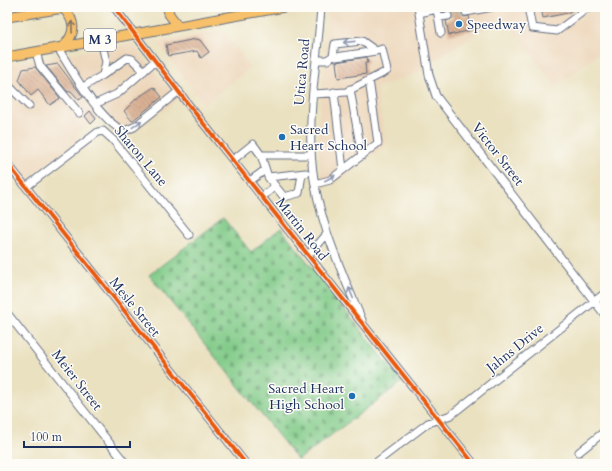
<svg xmlns="http://www.w3.org/2000/svg" width="612" height="471" viewBox="0 0 612 471" font-family="Cardo,serif">
	<style>
		.built { fill: #edd7bb }
		.cemetery { fill: url(#cemetery-stones); stroke: #4e7c72 }
		.building { fill: url(#building-back-hatch) }
		.lines { fill: none; stroke-linecap: round; stroke-linejoin: round }
		.minor-tunnel { stroke: #c1bdac; stroke-width: 7; stroke-dasharray: 7 3.5; stroke-linecap: butt }
		.minor-casing { stroke: #636d80; stroke-width: 9 }
		.major-casing { stroke: #636d80; stroke-width: 11 }
		.minor { stroke: #fff; stroke-width: 7 }
		.major { stroke: #f7c06b; stroke-width: 9 }
		.cycleway-casing { stroke: #fdfcf7; stroke-width: 6 }
		.cycleway { stroke: #e8590c; stroke-width: 4 }
		.oneway { stroke: #7e7064 }
		.oneway2 { stroke: #8d97ae }
		.poi-dot { fill: #1f6fb2; stroke: #fdfcf7; stroke-width: 1.5 }
		.labels { text-anchor: middle; dominant-baseline: central; stroke-width: 3; stroke-linejoin: round; paint-order: stroke }
		.shield { fill: #fdfcf7; stroke: #5f6c8c; stroke-width: 1 }
		.shield-label { font-size: 13px; font-weight: bold; fill: #1b2f5e }
		.poi-label { font-size: 14px; fill: #1b2f5e; stroke: #fdfcf7; text-anchor: start }
		.street-label { font-size: 14px; fill: #1b2f5e; stroke: #fdfcf7 }
	</style>
	<defs>
		<pattern id="cemetery-stones" width="16" height="16" patternUnits="userSpaceOnUse"><rect width="16" height="16" fill="#80ca87"/><path d="M2 7V4a2 2 0 0 1 4 0v3zM10 15v-3a2 2 0 0 1 4 0v3z" fill="#68a472"/></pattern>
		<pattern id="building-back-hatch" width="6" height="6" patternUnits="userSpaceOnUse"><rect width="6" height="6" fill="#dab093"/><path d="M-1 5l2 2M0 0l6 6M5-1l2 2" fill="none" stroke="#b0907b"/></pattern>
	</defs>
	<rect width="100%" height="100%" fill="#fdfcf7"/>
	<filter id="ink" filterUnits="userSpaceOnUse"><feTurbulence type="fractalNoise" baseFrequency=".025" numOctaves="2"/><feDisplacementMap in="SourceGraphic" scale="8" xChannelSelector="R" yChannelSelector="G"/><feConvolveMatrix kernelMatrix="1 2 1 2 8 2 1 2 1" color-interpolation-filters="sRGB"/></filter>
	<filter id="wash" filterUnits="userSpaceOnUse"><feTurbulence type="fractalNoise" baseFrequency=".012" numOctaves="4" result="noise"/><feDisplacementMap in="SourceGraphic" scale="16" xChannelSelector="R" yChannelSelector="G"/><feGaussianBlur stdDeviation="0.9" result="paint"/><feColorMatrix in="noise" values="0 0 0 0 0 0 0 0 0 0 0 0 0 0 0 0 0 1.4 0 .05"/><feComposite in="paint" operator="in"/></filter>
	<g filter="url(#wash)">
		<rect width="100%" height="100%" fill="#eae1c0"/>
		<path class="built" d="M332,7H605V48L556,87L503,17L434,60L426,61L427,69L376,88L386,145L341,180L322,188L318,128L328,12Z
			M225,31L250,68L204,104L156,42Z
			M132,43L178,99L122,142L100,116L75,135L78,140L27,180L7,156V65Z"/>
		<path class="cemetery" d="M223,218L251,252L281,228L402,382L298,460L149,275Z"/>
		<g id="blocks">
			<path class="building" d="M451,7H466L462,9L461,13L464,17L469,16L472,30L449,35L446,21L453,18L452,13L449,11Z
				M541,7H577L568,13L543,18Z
				M196,39L200,40L209,52L201,58L197,51L168,56L166,45Z
				M367,57L368,63H365L366,74L338,78L336,62Z
				M58,64L83,97L79,100L71,91L68,92L46,66Z
				M35,67L60,98L50,105L38,90L31,96L19,80L23,69Z
				M154,87L162,97L132,121L124,111L136,99Z
				M90,111L96,119L91,124L85,116Z"/>
		</g>
	</g>
	<g filter="url(#ink)">
		<use href="#blocks" fill-opacity="0" stroke="#636d80" stroke-width="1"/>
		<g class="lines">
			<path class="minor-tunnel" d="M448,16L466,12"/>
			<defs>
				<path id="minor" d="M114,7L188,104L474,464
					M321,7C318,54 309,102 311,149C313,209 339,266 362,320
					M418,7L429,75L436,96L605,315
					M437,7V9L446,7
					M528,7L532,28L557,31L589,7
					M466,12L492,7
					M419,13L437,9L441,33
					M439,17L448,16
					M58,48C71,70 101,122 124,131L134,127L179,91
					M36,52L40,66L79,113
					M333,56L336,57L376,51
					M103,75L127,58L132,59L144,71
					M7,84L29,106
					M83,87L103,75L106,62L101,40
					M350,89L362,156
					M334,92L343,170
					M314,94L346,92L387,71L382,49L376,51L362,41L335,44L333,56L327,60H317
					M95,104L117,94L155,61
					M233,160L253,144L261,155
					M7,163L246,464
					M302,174L299,193L284,197L268,177L261,155H311
					M268,177L306,173
					M250,181L265,170
					M315,184L330,180L378,143L369,80
					M26,187L98,132L103,131L113,140L189,235
					M262,197L275,186
					M308,255L315,248L327,234
					M7,313L126,464
					M579,452L605,431
					M374,464L428,423L451,415L605,293"/>
				<path id="major" d="M168,7L169,14L178,26
					M63,8C76,21 76,33 64,46
					M7,17L70,7
					M7,57L284,7"/>
			</defs>
			<use href="#minor" class="minor-casing"/>
			<use href="#major" class="major-casing"/>
			<use href="#minor" class="minor"/>
			<use href="#major" class="major"/>
			<defs>
				<path id="cycleway" d="M114,7L188,104L474,464
					M7,163L246,464"/>
			</defs>
			<use href="#cycleway" class="cycleway-casing"/>
			<use href="#cycleway" class="cycleway"/>
		</g>
		<defs><path id="oneway-shaft" d="M-6 0H5M1.5-3L5.5 0L1.5 3" fill="none" stroke-width="1.6" stroke-linecap="round" stroke-linejoin="round"/></defs>
		<use class="oneway" href="#oneway-shaft" transform="translate(72 27) rotate(-91)"/>
		<g class="oneway2">
			<use href="#oneway-shaft" transform="translate(349 42) rotate(174)"/>
			<use href="#oneway-shaft" transform="translate(137 124) rotate(-36)"/>
			<use href="#oneway-shaft" transform="translate(330 178) rotate(-27)"/>
			<use href="#oneway-shaft" transform="translate(351 293) rotate(-112)"/>
		</g>
	</g>
	<g class="poi-dot">
		<circle cx="459" cy="24" r="4"/>
		<circle cx="282" cy="137" r="4"/>
		<circle cx="352" cy="396" r="4"/>
	</g>
	<g class="labels">
		<rect class="shield" x="84" y="29" width="32" height="22" rx="3"/>
		<g class="shield-label">
			<text x="100" y="40">M 3</text>
		</g>
		<g class="poi-label">
			<text x="467" y="24">Speedway</text>
			<text x="290" y="129">Sacred<tspan x="290" dy="16">Heart School</tspan></text>
			<text x="344" y="388" text-anchor="end">Sacred Heart<tspan x="344" dy="16">High School</tspan></text>
		</g>
		<g class="street-label">
			<text transform="translate(302 72) rotate(-85)">Utica Road</text>
			<text transform="translate(498 154) rotate(52)">Victor Street</text>
			<text transform="translate(141 156) rotate(50)">Sharon Lane</text>
			<text transform="translate(302 229) rotate(52)">Martin Road</text>
			<text transform="translate(135 307) rotate(51)">Mesle Street</text>
			<text transform="translate(515 348) rotate(-39)">Jahns Drive</text>
			<text transform="translate(77 380) rotate(52)">Meier Street</text>
		</g>
	</g>
	<rect width="612" height="471" fill="none" stroke="#fdfcf7" stroke-width="24"/>
	<path d="M24 441v6h106v-6" fill="none" stroke="#1b2f5e" stroke-width="2"/>
	<text x="30" y="441" font-size="12" fill="#1b2f5e" stroke="#fdfcf7" stroke-width="3" paint-order="stroke">100 m</text>
</svg>
